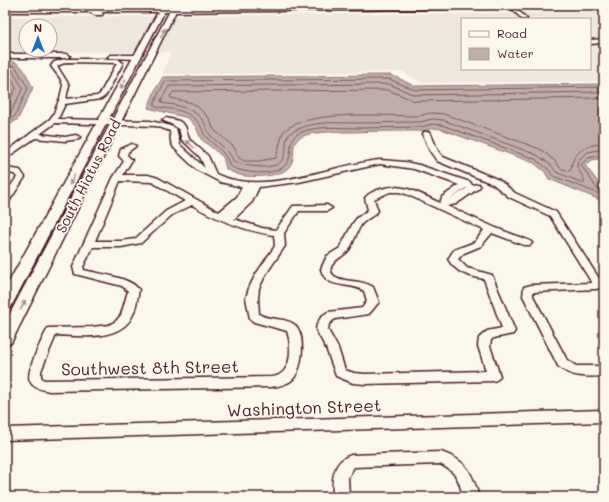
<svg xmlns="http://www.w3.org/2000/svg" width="609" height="502" viewBox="0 0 609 502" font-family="Mali,sans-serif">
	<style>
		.built { fill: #eee7de; fill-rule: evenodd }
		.water { fill: #bfadaa; stroke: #907477 }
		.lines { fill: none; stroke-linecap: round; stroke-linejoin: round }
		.shore { stroke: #79585e; stroke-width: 1 }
		.street-casing { stroke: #4a1f2b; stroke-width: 3 }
		.secondary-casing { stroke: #4a1f2b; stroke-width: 3 }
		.primary-casing { stroke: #4a1f2b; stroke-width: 3 }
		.highway-casing { stroke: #4a1f2b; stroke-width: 3 }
		.street { fill: #fbf7ec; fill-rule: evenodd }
		.secondary { fill: #fbf7ec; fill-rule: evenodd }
		.primary { fill: #fbf7ec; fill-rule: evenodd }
		.highway { fill: #fbf7ec; fill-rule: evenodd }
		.oneway { fill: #ab9695 }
		.labels { text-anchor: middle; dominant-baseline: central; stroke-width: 3.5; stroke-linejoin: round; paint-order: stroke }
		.street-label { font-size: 14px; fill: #4a1f2b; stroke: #fbf7ec }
		.near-street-label { font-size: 17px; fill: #4a1f2b; stroke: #fbf7ec }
	</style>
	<rect width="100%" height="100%" fill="#fbf7ec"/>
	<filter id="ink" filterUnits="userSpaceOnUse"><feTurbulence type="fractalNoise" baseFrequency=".025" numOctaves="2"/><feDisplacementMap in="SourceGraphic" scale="8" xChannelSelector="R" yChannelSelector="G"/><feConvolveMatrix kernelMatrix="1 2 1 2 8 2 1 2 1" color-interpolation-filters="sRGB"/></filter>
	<g filter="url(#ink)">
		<path class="built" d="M604,12V39H595L604,47V81L421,83L403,72L162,74L171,52H5V17L182,16ZM462,19H590V69H462ZM26,26H50V50H26Z"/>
		<path class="water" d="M5,61C23,60 25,73 33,88L18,119L5,128Z
			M390,75C399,77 406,83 415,86L604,84V158L592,160L585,165L604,190V206L598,199L549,179L545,172L534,163L441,129L433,128L422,131C399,131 375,131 352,132C337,132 320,131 306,135C286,141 299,155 289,167C282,177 251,178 240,175C235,174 230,171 226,169L223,157L201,139L196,127L188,118L148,108L155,90L163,77Z"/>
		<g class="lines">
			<path class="shore" d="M5,65L15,66L28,88L15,116L5,123
				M5,70H12L23,88L11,112L5,117
				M5,76H10L16,88L5,109
				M604,87L415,90L389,79L166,81L159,92L154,105L156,107C173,109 190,110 200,125C203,129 203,135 207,138C218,149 224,150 230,166C243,174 278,177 287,163C294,152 286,140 299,133C317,125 340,128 360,128C380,128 401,127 421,127L432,124L442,125L535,159L548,169L553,176L600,194L604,200
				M604,92L415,95L389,84L169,86L161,101L162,103C177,105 195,108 204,122C207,127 207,132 211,136C220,145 229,150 234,162C245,166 276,172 283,159C291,145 277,136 301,128C318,121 337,123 356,123C377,123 398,122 420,122L432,119L443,120L537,155L551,165L556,172L583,183L585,181L577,167L578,160L588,152L604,149
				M604,98L415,101L388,90L173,92L170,96L171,98L192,103L198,107L209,118L214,130L234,147L239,158L244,161H259L276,158L283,132C306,109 385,116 416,116C422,116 426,113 432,113C436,113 440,114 444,114L540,149L555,161L560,168L569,171L571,170C572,151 587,145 604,143
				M604,155L588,158L581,165L600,193L604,192"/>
			<defs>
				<path id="street" d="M508,5H513L527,19H522Z
					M604,39V43L590,44V40Z
					M5,54H67L70,56L67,58H5Z
					M111,55H138L141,57L138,59L109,58L108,57Z
					M65,59H118L123,63L106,95L101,99L65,104L58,119L150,121L164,124L176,128L180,145L205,168L200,157L182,140L179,129L173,125L162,120L166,118L179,121L185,126L189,139L208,156L216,174C265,197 329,165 380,160L405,162L419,165L470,182L472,185L479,184L480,186L479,188L456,204L447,206L496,228L530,241L532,243L530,245H524L492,233L481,246L464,253L458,259L467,268L492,275L515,331L513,334L494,338L491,340L490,346L500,376L498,379L494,381L365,384L353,383L336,376L326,348L316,330L317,324L322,316L328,312L362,308L367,301L364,291C350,281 326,291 321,269L327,256L340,248L353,223L357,218L368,210L365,198C369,193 374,191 381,189C403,182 420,194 440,203L442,197L459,185L414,169L380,164L299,182L259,187L252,202L234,219L262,228L276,230L293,206L327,205L332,208L327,211H299L284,233L285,246L266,274L259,288L258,298L259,314C269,321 286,317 295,325C306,334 303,371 292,380C286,385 278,386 271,387L49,391C41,389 34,389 30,381C25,373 43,337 48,328L92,327L109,325L116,321L121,315L128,291L122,286L75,274L73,267L113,178L124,161L119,156L121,149L132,144L136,146L128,152L127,155L132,160L123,175H148L158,178L219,212L237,197L242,187L220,182L197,170L174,148L171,142L170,131L156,126L55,123L40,134L65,137L76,135L80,137L79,139L65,141L35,138L5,159V153L50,119L53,115L60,98L63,85L60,78L51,66L54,62ZM67,62L116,63H117L100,94L97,96L66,99L69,85L57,66ZM120,181L152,182L185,201L166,211L135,239L121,241H95ZM466,188H467L449,200ZM390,192H399L406,194L484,230L475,242L454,250L448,259C456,273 468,276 484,279L502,328L487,331L479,338L478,346L486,371L365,374L354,373L345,370L338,348L328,330L329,324L335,319L369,314L379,302L373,287C361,279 344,283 334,276C322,265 345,256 349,250C354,242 356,233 361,225C365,219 373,217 378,211L374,199ZM192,205C218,220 244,231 274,235L275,246L256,274L249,288L246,298L250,319L254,322L287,331C292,346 293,376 271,377L44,380L41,377V371L56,335C79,336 115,341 130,320C136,311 137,300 139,290C131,277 99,274 84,270L83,267L93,247H121L141,243L172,215Z
					M424,132H430L438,151L443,157L499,180L515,193L556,212L602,283L600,288L596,289L533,292V296L567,360L576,366H604V376C587,377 571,378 558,366L523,296L524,287L531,285L592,283L550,216L509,197L493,184L437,161L430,151L423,134Z
					M5,168L20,170L25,177L8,203L5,204V194L17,177L14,174L5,172Z
					M604,410V422L5,440V428Z
					M441,452C467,461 472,472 479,497H463C459,479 457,473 440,464L354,467L348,477L349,497H333C332,480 332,461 351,455Z"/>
				<path id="secondary" d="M162,5H168L13,303L11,307L5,308V289Z
					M173,5H179L13,339L11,343L5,345V323Z"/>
				<path id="primary" d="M92,11H99L103,13L102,15H95L91,13Z"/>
				<path id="highway" d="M327,5H604V7L174,12H5V6Z"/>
			</defs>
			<use href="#street" class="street-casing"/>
			<use href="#secondary" class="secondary-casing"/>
			<use href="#primary" class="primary-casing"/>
			<use href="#highway" class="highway-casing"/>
			<use href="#street" class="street"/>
			<use href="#secondary" class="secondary"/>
			<use href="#primary" class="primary"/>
			<use href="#highway" class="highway"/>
		</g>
		<defs><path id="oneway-solid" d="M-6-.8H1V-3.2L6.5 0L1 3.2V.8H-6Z"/></defs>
		<g class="oneway">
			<use href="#oneway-solid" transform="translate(163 33) rotate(-63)"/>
			<use href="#oneway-solid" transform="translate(123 84) rotate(119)"/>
			<use href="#oneway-solid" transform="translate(190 144) rotate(-138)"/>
			<use href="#oneway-solid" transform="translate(72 180) rotate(118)"/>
			<use href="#oneway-solid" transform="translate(23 305) rotate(-63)"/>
		</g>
	</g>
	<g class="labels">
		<g class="street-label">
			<text transform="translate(88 176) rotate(-63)">South Hiatus Road</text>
		</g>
		<g class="near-street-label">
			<text transform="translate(150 367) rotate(-1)">Southwest 8th Street</text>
			<text transform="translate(304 407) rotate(-2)">Washington Street</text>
		</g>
	</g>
	<rect width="609" height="502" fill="none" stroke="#fbf7ec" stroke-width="20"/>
	<rect x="10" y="10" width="589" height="482" fill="none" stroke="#4a1f2b" stroke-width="1.5" filter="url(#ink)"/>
	<rect x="461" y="18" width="130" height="52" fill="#fbf7ec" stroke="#b4a19f"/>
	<rect x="469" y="31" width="20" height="6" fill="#fbf7ec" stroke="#b4a19f"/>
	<text x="497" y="38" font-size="12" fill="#4a1f2b">Road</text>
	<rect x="469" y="48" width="20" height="12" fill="#bfadaa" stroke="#b4a19f"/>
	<text x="497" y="58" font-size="12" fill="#4a1f2b">Water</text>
	<g transform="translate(38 38)"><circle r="19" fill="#fbf7ec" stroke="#b4a19f"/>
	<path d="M0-3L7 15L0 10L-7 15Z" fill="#1f6fb2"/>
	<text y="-6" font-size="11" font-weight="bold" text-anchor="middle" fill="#4a1f2b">N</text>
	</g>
</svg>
